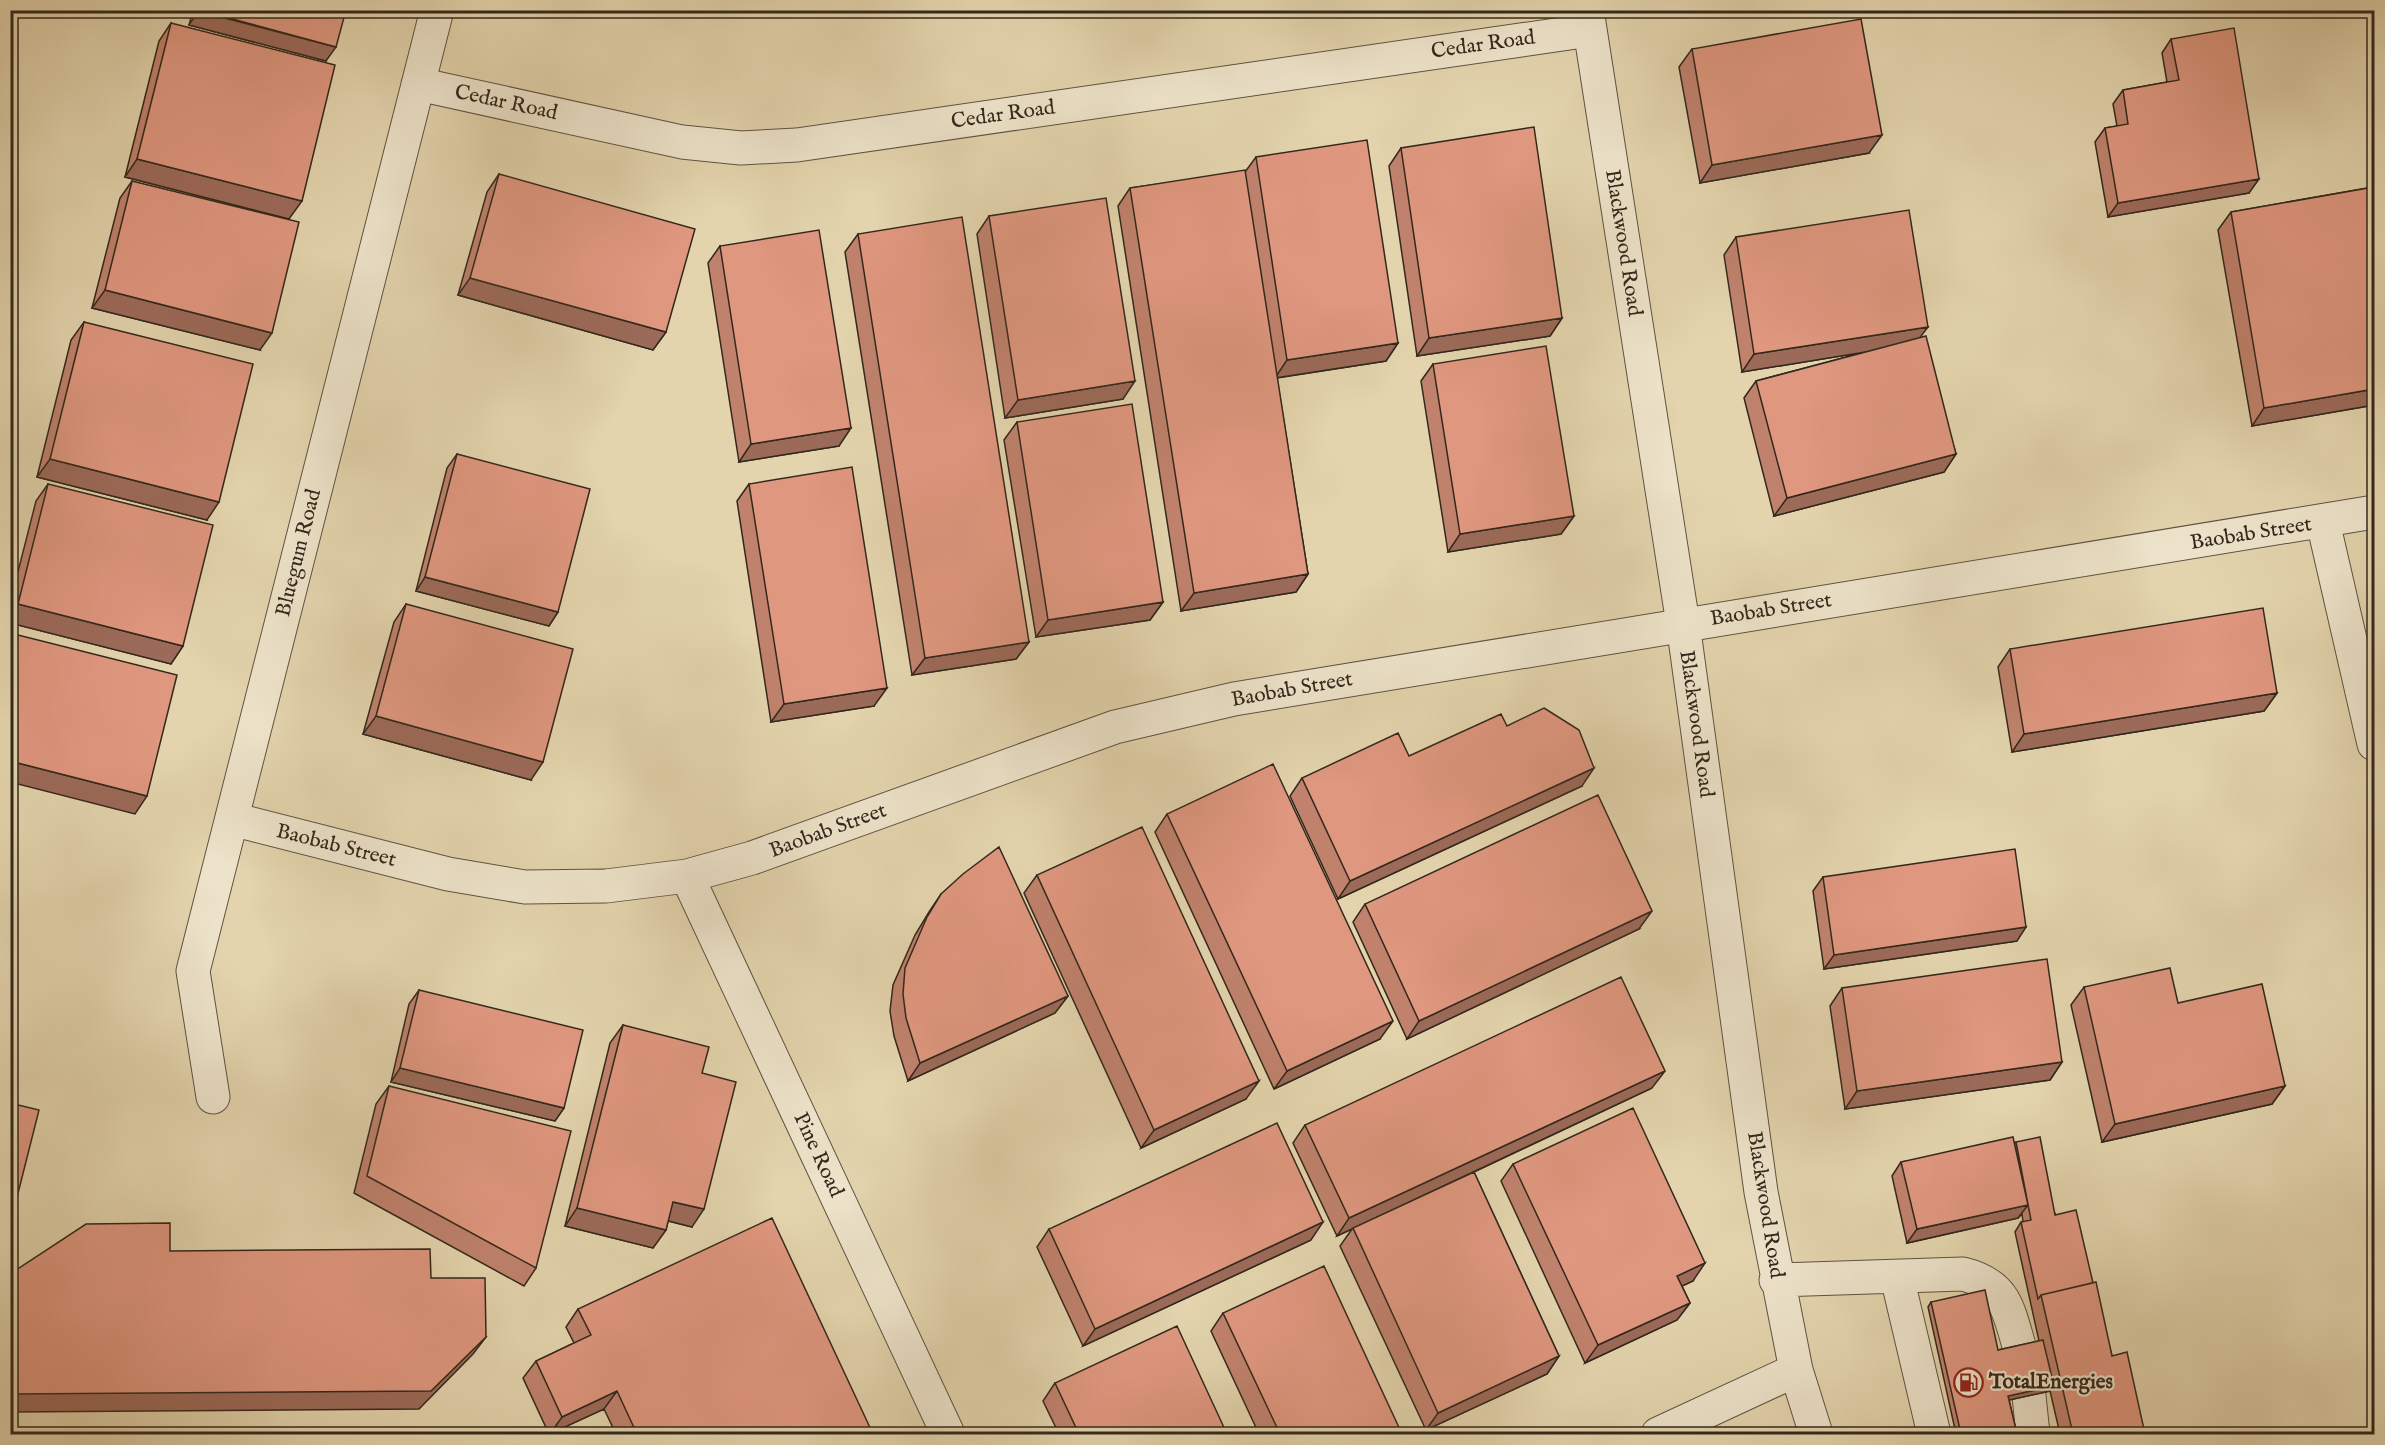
<svg xmlns="http://www.w3.org/2000/svg" width="2385" height="1445" viewBox="0 0 2385 1445" font-family="'IM FELL English',serif">
	<style>
		.lines { fill: none; stroke-linecap: round; stroke-linejoin: round }
		.minor-casing { stroke: #5f5340; stroke-width: 35 }
		.minor { stroke: #ede3ca; stroke-width: 33 }
		.wall { fill: #c0826d; stroke: #33281c; stroke-width: 1.5 }
		.shaded-wall { fill: #9c6a59; stroke: #33281c; stroke-width: 1.5 }
		.building { fill: #df977f; stroke: #33281c; stroke-width: 1.5 }
		.labels { text-anchor: middle; dominant-baseline: central; stroke-width: 4.5; stroke-linejoin: round; paint-order: stroke }
		.street-label { font-size: 21px; fill: #33281c; stroke: #ede3ca }
		.poi-label { font-size: 21px; font-weight: bold; fill: #33281c; stroke: #ede3ca; text-anchor: start }
	</style>
	<rect width="100%" height="100%" fill="#e3d4ad"/>
	<filter id="stains"><feTurbulence type="fractalNoise" baseFrequency=".00333" numOctaves="4"/><feColorMatrix values="0 0 0 0 .2 0 0 0 0 .09 0 0 0 0 .02 0 0 0 .5 -.17"/></filter>
	<radialGradient id="worn" r=".72"><stop offset=".6" stop-color="#630" stop-opacity="0"/><stop offset="1" stop-color="#630" stop-opacity=".3"/></radialGradient>
	<g class="lines">
		<defs>
			<path id="minor" d="M1587,10L1683,624L1761,1192L1796,1370L1816,1434
				M418,84L682,142L741,148L797,145L1590,30
				M2323,522L2374,744
				M232,819L448,874L525,887L606,886L687,876L752,858L1115,727L1234,699L2374,512
				M687,876L948,1434
				M213,1097L193,971L437,10
				M1897,1277L1934,1434
				M1776,1280L1963,1274C2007,1285 2008,1310 2020,1349
				M2029,1396L2033,1434
				M1658,1434L1796,1370"/>
		</defs>
		<use href="#minor" class="minor-casing"/>
		<use href="#minor" class="minor"/>
	</g>
	<path class="wall" d="M193,10H346L326,61L189,25Z
		M171,23L289,219L125,177L159,41Z
		M2171,39L2249,193L2108,217L2095,142L2105,128L2117,126L2113,104L2123,90L2167,82L2162,53Z
		M1692,49L1869,153L1700,183L1679,67Z
		M1401,148L1562,318L1550,336L1417,356L1389,166Z
		M1256,157L1398,343L1386,361L1277,378L1308,574L1296,592L1181,611L1118,206L1130,188L1245,172Z
		M499,174L666,332L653,350L458,295L487,192Z
		M132,181L260,350L92,308L120,198Z
		M2374,187V405L2252,426L2218,230L2231,212Z
		M989,216L1123,399L1005,418L977,234Z
		M858,234L1029,642L1016,659L912,675L845,252Z
		M1736,237L1920,338L1956,454L1944,472L1774,516L1744,398L1756,381L1865,352L1742,372L1724,255Z
		M720,246L839,446L739,462L708,263Z
		M84,322L207,520L37,477L71,340Z
		M1433,364L1574,516L1561,534L1448,552L1421,381Z
		M1017,422L1163,602L1150,620L1036,637L1004,440Z
		M457,454L558,612L549,626L416,591L447,468Z
		M48,484L183,646L171,664L10,623V603L36,501Z
		M749,484L874,706L771,722L737,501Z
		M406,604L531,780L363,734L394,622Z
		M2010,649L2277,693L2264,711L2012,752L1998,667Z
		M1507,726L1582,786L1338,899L1290,796L1302,778L1409,756Z
		M1167,814L1380,1039L1274,1089L1155,832Z
		M1037,875L1246,1099L1141,1148L1024,893Z
		M1823,877L2017,941L1824,969L1813,891Z
		M941,894L1068,996L1055,1013L908,1081L894,1036L890,1011L893,985L915,935L929,912Z
		M1365,904L1639,929L1407,1039L1353,922Z
		M2084,987L2178,1003L2285,1086L2272,1104L2102,1142L2071,1005Z
		M1842,988L2062,1062L2050,1080L1845,1109L1830,1006Z
		M419,990L564,1108L555,1121L391,1082L409,1004Z
		M623,1025L702,1073L692,1227L668,1221L666,1230L653,1248L565,1226L610,1043Z
		M389,1086L536,1268L524,1286L354,1193L376,1104Z
		M1652,1088L1474,1172L1559,1356L1547,1374L1426,1430L1340,1246L1352,1229L1337,1236L1293,1143L1305,1125Z
		M2016,1142L2093,1283L2112,1356L2145,1434H2060L2050,1391L2009,1400L2017,1434H1956L1928,1307L1931,1302L1998,1350L2039,1341L2015,1232L2021,1222H2023L2022,1214L2018,1218L1907,1243L1892,1176L1901,1162L2014,1144Z
		M1513,1164L1693,1281L1682,1286L1690,1303L1677,1320L1585,1363L1501,1181Z
		M1049,1229L1311,1240L1083,1346L1037,1247Z
		M578,1309L873,1434H616L604,1409L549,1434L523,1378L536,1361L574,1343L566,1327Z
		M1223,1313L1402,1434H1259L1211,1331Z
		M1055,1383L1227,1434H1059L1043,1401Z"/>
	<path class="shaded-wall" d="M198,11L336,47L326,61L189,25Z
		M1882,135L1869,153L1700,183L1712,165Z
		M137,159L302,201L289,219L125,177Z
		M2259,179L2249,193L2108,217L2118,203Z
		M470,278L666,332L653,350L458,295Z
		M105,290L272,333L260,350L92,308Z
		M1562,318L1550,336L1417,356L1429,338Z
		M1928,327L1915,344L1742,372L1754,354Z
		M1398,343L1386,361L1275,378L1287,360Z
		M1135,381L1123,399L1005,418L1018,400Z
		M2374,389V405L2252,426L2264,408Z
		M851,428L839,446L739,462L751,444Z
		M1956,454L1944,472L1774,516L1787,498Z
		M50,459L219,502L207,520L37,477Z
		M1574,516L1561,534L1448,552L1460,534Z
		M1308,574L1296,592L1181,611L1194,593Z
		M425,577L558,612L549,626L416,591Z
		M1163,602L1150,620L1036,637L1048,620Z
		M18,604L183,646L171,664L10,623V615Z
		M1029,642L1016,659L912,675L925,658Z
		M887,688L874,706L771,722L784,704Z
		M2277,693L2264,711L2012,752L2024,734Z
		M376,716L543,762L531,780L363,734Z
		M10,761L147,796L135,814L10,782Z
		M1594,768L1582,786L1338,899L1350,881Z
		M1652,911L1639,929L1407,1039L1419,1021Z
		M2026,927L2017,941L1824,969L1834,955Z
		M1068,996L1055,1013L908,1081L920,1063Z
		M1393,1021L1380,1039L1274,1089L1287,1071Z
		M2062,1062L2050,1080L1845,1109L1857,1091Z
		M400,1068L564,1108L555,1121L391,1082Z
		M1665,1071L1652,1088L1337,1236L1349,1218Z
		M1259,1081L1246,1099L1141,1148L1154,1130Z
		M2285,1086L2272,1104L2102,1142L2115,1124Z
		M673,1202L704,1209L692,1227L661,1219Z
		M2028,1205L2018,1218L1907,1243L1917,1229Z
		M577,1208L666,1230L653,1248L565,1226Z
		M1323,1222L1311,1240L1083,1346L1095,1329Z
		M1705,1263L1693,1281L1665,1294L1677,1276Z
		M1690,1303L1677,1320L1585,1363L1598,1345Z
		M486,1337L473,1354L419,1409L10,1412V1394Z
		M1559,1356L1547,1374L1426,1430L1438,1413Z
		M2054,1386L2050,1391L2005,1401L2008,1396Z
		M617,1391L604,1409L550,1434L562,1417Z"/>
	<path class="building" d="M199,10H346L336,47Z
		M1861,19L1882,135L1712,165L1692,49Z
		M171,23L335,65L302,201L137,159Z
		M2234,28L2259,179L2118,203L2105,128L2128,124L2123,90L2179,80L2171,39Z
		M1534,127L1562,318L1429,338L1401,148Z
		M1367,140L1398,343L1287,360L1256,157Z
		M1245,170L1308,574L1194,593L1130,188Z
		M499,174L695,229L666,332L470,278Z
		M132,181L299,222L272,333L105,290Z
		M2374,187V389L2264,408L2231,212Z
		M1106,198L1135,381L1018,400L989,216Z
		M1909,210L1928,327L1754,354L1736,237Z
		M962,217L1029,642L925,658L858,234Z
		M819,230L851,428L751,444L720,246Z
		M84,322L253,364L219,502L50,459Z
		M1926,336L1956,454L1787,498L1756,381Z
		M1546,346L1574,516L1460,534L1433,364Z
		M1132,404L1163,602L1048,620L1017,422Z
		M457,454L590,489L558,612L425,577Z
		M852,467L887,688L784,704L749,484Z
		M48,484L213,525L183,646L18,604Z
		M406,604L573,649L543,762L376,716Z
		M2263,608L2277,693L2024,734L2010,649Z
		M10,633L177,675L147,796L10,761Z
		M1544,708L1579,730L1594,768L1350,881L1302,778L1398,733L1409,756L1501,714L1507,726Z
		M1273,764L1393,1021L1287,1071L1167,814Z
		M1598,795L1652,911L1419,1021L1365,904Z
		M1142,827L1259,1081L1154,1130L1037,875Z
		M999,847L1068,996L920,1063L906,1018L903,994L905,968L927,917L941,894L963,874Z
		M2015,849L2026,927L1834,955L1823,877Z
		M2047,959L2062,1062L1857,1091L1842,988Z
		M2170,968L2178,1003L2262,984L2285,1086L2115,1124L2084,987Z
		M1621,977L1665,1071L1349,1218L1305,1125Z
		M419,990L583,1030L564,1108L400,1068Z
		M623,1025L709,1047L702,1073L736,1082L704,1209L673,1202L666,1230L577,1208Z
		M389,1086L571,1131L536,1268L367,1176Z
		M10,1103L39,1110L10,1225Z
		M1633,1108L1705,1263L1677,1276L1690,1303L1598,1345L1513,1164Z
		M1277,1123L1323,1222L1095,1329L1049,1229Z
		M2013,1137L2028,1205L1917,1229L1901,1162Z
		M2040,1137L2055,1215L2076,1210L2093,1283L2041,1295L2038,1299L2021,1222L2031,1220L2016,1142Z
		M1474,1172L1559,1356L1438,1413L1353,1228Z
		M772,1218L873,1434H733L731,1430L722,1434H637L617,1391L562,1417L536,1361L591,1335L578,1309Z
		M170,1223V1251L430,1249L431,1278H485L486,1337L431,1391L10,1394V1274L86,1224Z
		M1324,1266L1402,1434H1280L1223,1313Z
		M2096,1282L2112,1356L2127,1352L2145,1434H2073L2041,1295Z
		M1985,1290L1998,1350L2043,1340L2054,1386L2008,1396L2017,1434H1961L1931,1302Z
		M1177,1326L1227,1434H1079L1055,1383Z"/>
	<defs>
		<symbol id="fuel-ring" viewBox="-11 -11 22 22"><circle r="9.5" fill="#ede3ca" stroke="#8f2418" stroke-width="1.5"/><path d="M-5.5-6h7V0h2V4h1.3V-2.5L3-4.5l.8-.8L6-3V5H2.5V1h-1V6h-7ZM-4.2-4.7v3.2H.2V-4.7Z" fill="#8f2418"/></symbol>
	</defs>
	<g fill-rule="evenodd">
		<use href="#fuel-ring" x="1952" y="1366" width="33" height="33"/>
	</g>
	<g class="labels">
		<g class="street-label">
			<text transform="translate(1483 45) rotate(-8)">Cedar Road</text>
			<text transform="translate(506 103) rotate(12)">Cedar Road</text>
			<text transform="translate(1003 115) rotate(-8)">Cedar Road</text>
			<text transform="translate(1623 243) rotate(81)">Blackwood Road</text>
			<text transform="translate(2251 534) rotate(-9)">Baobab Street</text>
			<text transform="translate(299 553) rotate(-76)">Bluegum Road</text>
			<text transform="translate(1771 610) rotate(-9)">Baobab Street</text>
			<text transform="translate(1292 690) rotate(-10)">Baobab Street</text>
			<text transform="translate(1696 724) rotate(82)">Blackwood Road</text>
			<text transform="translate(828 831) rotate(-20)">Baobab Street</text>
			<text transform="translate(336 846) rotate(14)">Baobab Street</text>
			<text transform="translate(818 1155) rotate(65)">Pine Road</text>
			<text transform="translate(1765 1205) rotate(81)">Blackwood Road</text>
		</g>
		<g class="poi-label">
			<text x="1989" y="1382">TotalEnergies</text>
		</g>
	</g>
	<rect width="2385" height="1445" fill="none" stroke="#e3d4ad" stroke-width="36"/>
	<rect x="12" y="12" width="2361" height="1421" fill="none" stroke="#33281c" stroke-width="3"/>
	<rect x="18" y="18" width="2349" height="1409" fill="none" stroke="#33281c" stroke-width="1.5"/>
	<rect width="100%" height="100%" filter="url(#stains)"/>
	<rect width="100%" height="100%" fill="url(#worn)"/>
</svg>
